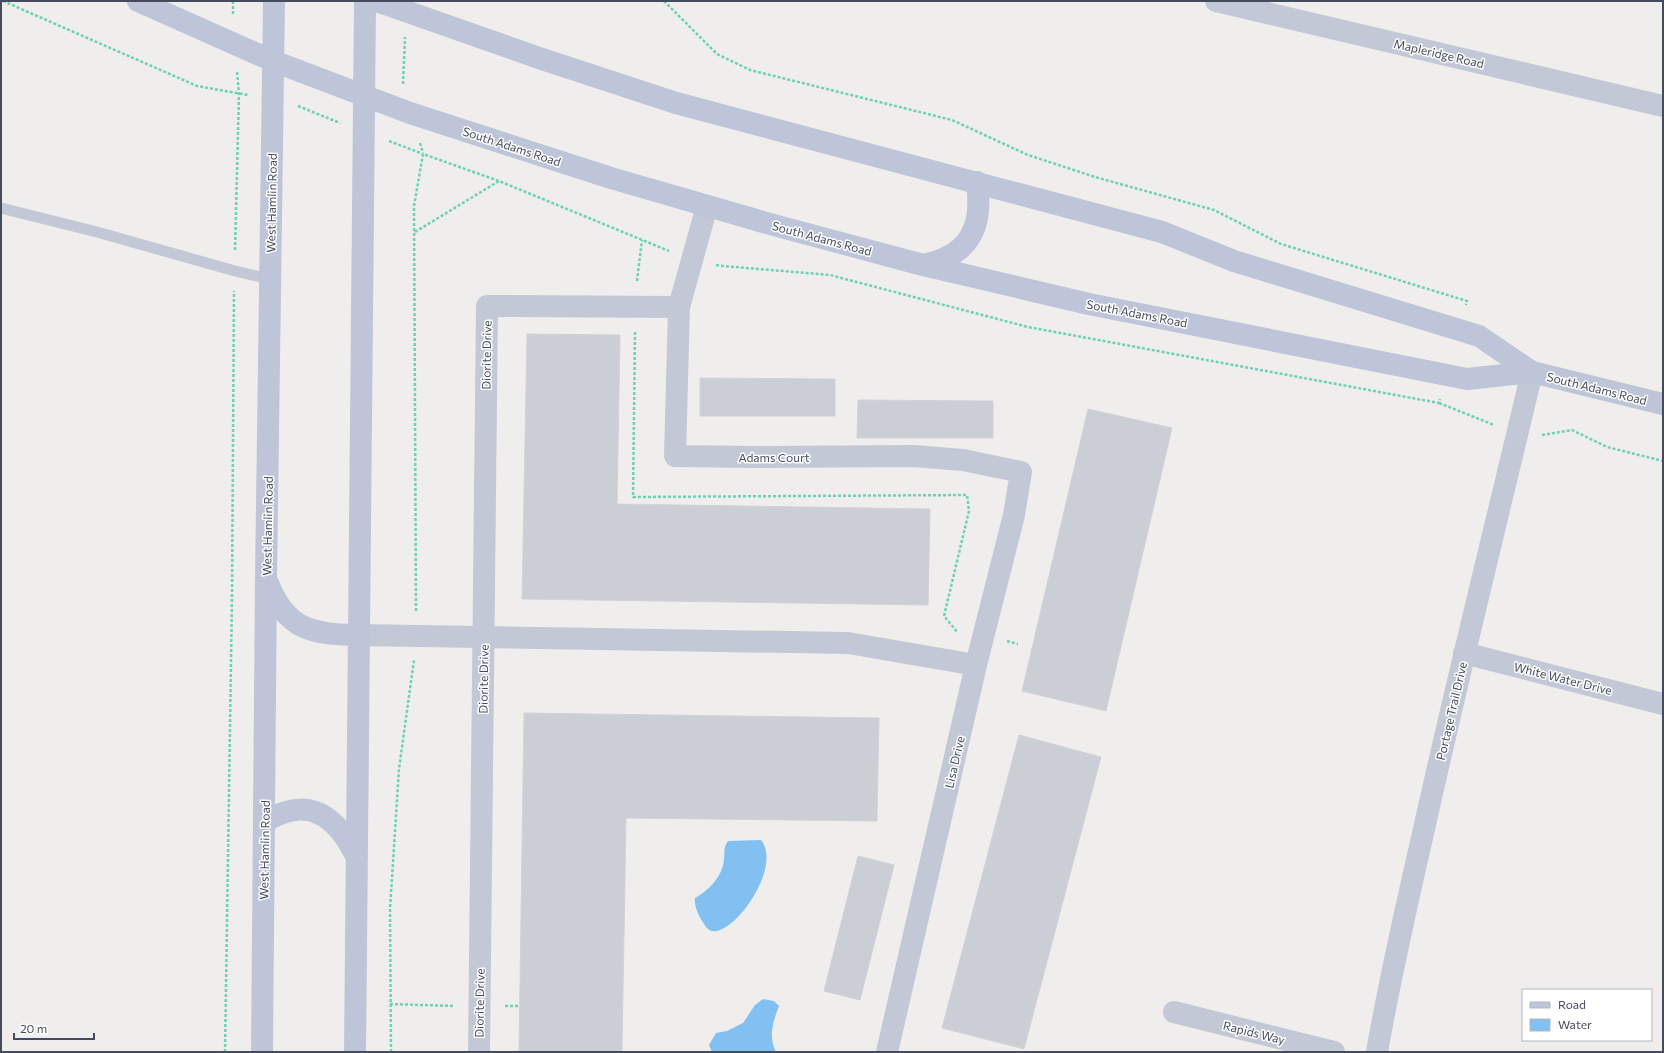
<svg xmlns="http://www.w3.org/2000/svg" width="1664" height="1053" viewBox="0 0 1664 1053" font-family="Commissioner,sans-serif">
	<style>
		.water { fill: #82c0f1 }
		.building { fill: #ccced6; stroke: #d1d1d9 }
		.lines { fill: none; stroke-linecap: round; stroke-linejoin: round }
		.path { stroke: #6ed1b7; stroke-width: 2.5; stroke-dasharray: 3 2; stroke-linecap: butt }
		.lane { stroke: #c3c8d6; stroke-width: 11 }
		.street { stroke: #c3c8d6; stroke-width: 22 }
		.secondary { stroke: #bec5d8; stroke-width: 22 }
		.labels { text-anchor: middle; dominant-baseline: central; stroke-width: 3; stroke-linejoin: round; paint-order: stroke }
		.street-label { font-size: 12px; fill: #444b5c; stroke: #fff }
	</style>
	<rect width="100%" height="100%" fill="#f0eeed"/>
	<path class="water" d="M761,840C780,863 746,917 724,928C720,930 717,932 712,931C707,930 705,925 702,921C698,914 694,906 695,898C709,890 723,876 724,859C725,852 723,848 728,841Z
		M763,999L774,1001L779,1006C773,1022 768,1036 776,1052H712L709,1045L716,1033L727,1031L743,1023L755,1005Z"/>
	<path class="building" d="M527,334L620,335L617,504L930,509L928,605L522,599Z
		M700,378L835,379V416H700Z
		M858,400L993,401V438H857Z
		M1088,409L1172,428L1106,711L1022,691Z
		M524,713L879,718L877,821L626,818L622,1052H519Z
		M1019,735L1101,757L1024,1049L942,1028Z
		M858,856L894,865L860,1000L824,991Z"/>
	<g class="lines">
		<path class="path" d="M3,1L197,86L248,95
			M233,1V16
			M664,1L717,54L750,70L952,120L1028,155L1095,177L1214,210L1281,244L1467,301L1466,305
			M403,84L405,37
			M298,106L340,123
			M389,141L423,154
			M420,143L423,153
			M415,232L499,181
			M235,250L239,94L237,71
			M716,265L723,266L830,275L1028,327L1439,403L1440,399
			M637,281L642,240
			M635,332L633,497L967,495L969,511L944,616L958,633
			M1439,403L1494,425
			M1542,435L1572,430L1607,447L1663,461
			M416,611L414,206L423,154L499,181L669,251
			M1007,641L1018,644
			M390,1004L454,1006
			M505,1006H518
			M225,1052L232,596L234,291
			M391,1052L390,909L399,769L414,660"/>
		<path class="lane" d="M1,208L97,232L235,271L270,279"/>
		<path class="street" d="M1216,1L1663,106
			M707,206L679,307L675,456L754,457L914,456L963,460L1021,472L1014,515L976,665L887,1052
			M358,635L848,643L976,665
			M1464,653L1663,704
			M1174,1012L1334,1052
			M479,1052L487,306L679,307
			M1377,1052C1390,977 1407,903 1424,829C1458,676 1496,524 1532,372"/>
		<path class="secondary" d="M138,1L273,61L410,113L611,178L770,224L923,265L1089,304L1467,379L1532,372
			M377,1L542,59L676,103L1162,232L1234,261L1479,336L1532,372L1663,404
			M923,265C931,263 940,261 947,257C978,242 981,213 977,182
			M268,583C286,630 312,634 358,635
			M265,822C308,794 337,816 357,858
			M262,1052L266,578L274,1
			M355,1052L365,1"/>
	</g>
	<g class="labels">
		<g class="street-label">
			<text transform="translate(1439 53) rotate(13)">Mapleridge Road</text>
			<text transform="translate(512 146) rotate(18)">South Adams Road</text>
			<text transform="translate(271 203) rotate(-89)">West Hamlin Road</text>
			<text transform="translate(822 238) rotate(15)">South Adams Road</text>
			<text transform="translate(1137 313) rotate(11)">South Adams Road</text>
			<text transform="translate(486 355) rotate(-89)">Diorite Drive</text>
			<text transform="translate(1597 388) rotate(14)">South Adams Road</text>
			<text x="774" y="457">Adams Court</text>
			<text transform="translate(267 526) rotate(-89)">West Hamlin Road</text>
			<text transform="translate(1563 678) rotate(14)">White Water Drive</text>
			<text transform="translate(483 679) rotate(-89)">Diorite Drive</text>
			<text transform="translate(1451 711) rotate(-77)">Portage Trail Drive</text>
			<text transform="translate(954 762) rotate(-77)">Lisa Drive</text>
			<text transform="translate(264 850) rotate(-89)">West Hamlin Road</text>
			<text transform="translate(479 1003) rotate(-89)">Diorite Drive</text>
			<text transform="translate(1254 1032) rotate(14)">Rapids Way</text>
		</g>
	</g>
	<rect width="1664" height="1053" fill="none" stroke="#444b5c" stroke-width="4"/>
	<rect x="1522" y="989" width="130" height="52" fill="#ffffff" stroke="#b4b7be"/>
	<rect x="1530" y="1002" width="20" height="6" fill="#bec5d8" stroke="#b4b7be"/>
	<text x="1558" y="1009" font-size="12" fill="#444b5c">Road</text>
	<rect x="1530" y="1019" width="20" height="12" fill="#82c0f1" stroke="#b4b7be"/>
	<text x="1558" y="1029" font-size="12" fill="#444b5c">Water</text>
	<path d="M14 1033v6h80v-6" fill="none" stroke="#444b5c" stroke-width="2"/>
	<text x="20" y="1033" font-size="12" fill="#444b5c" stroke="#ffffff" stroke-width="3" paint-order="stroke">20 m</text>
</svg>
